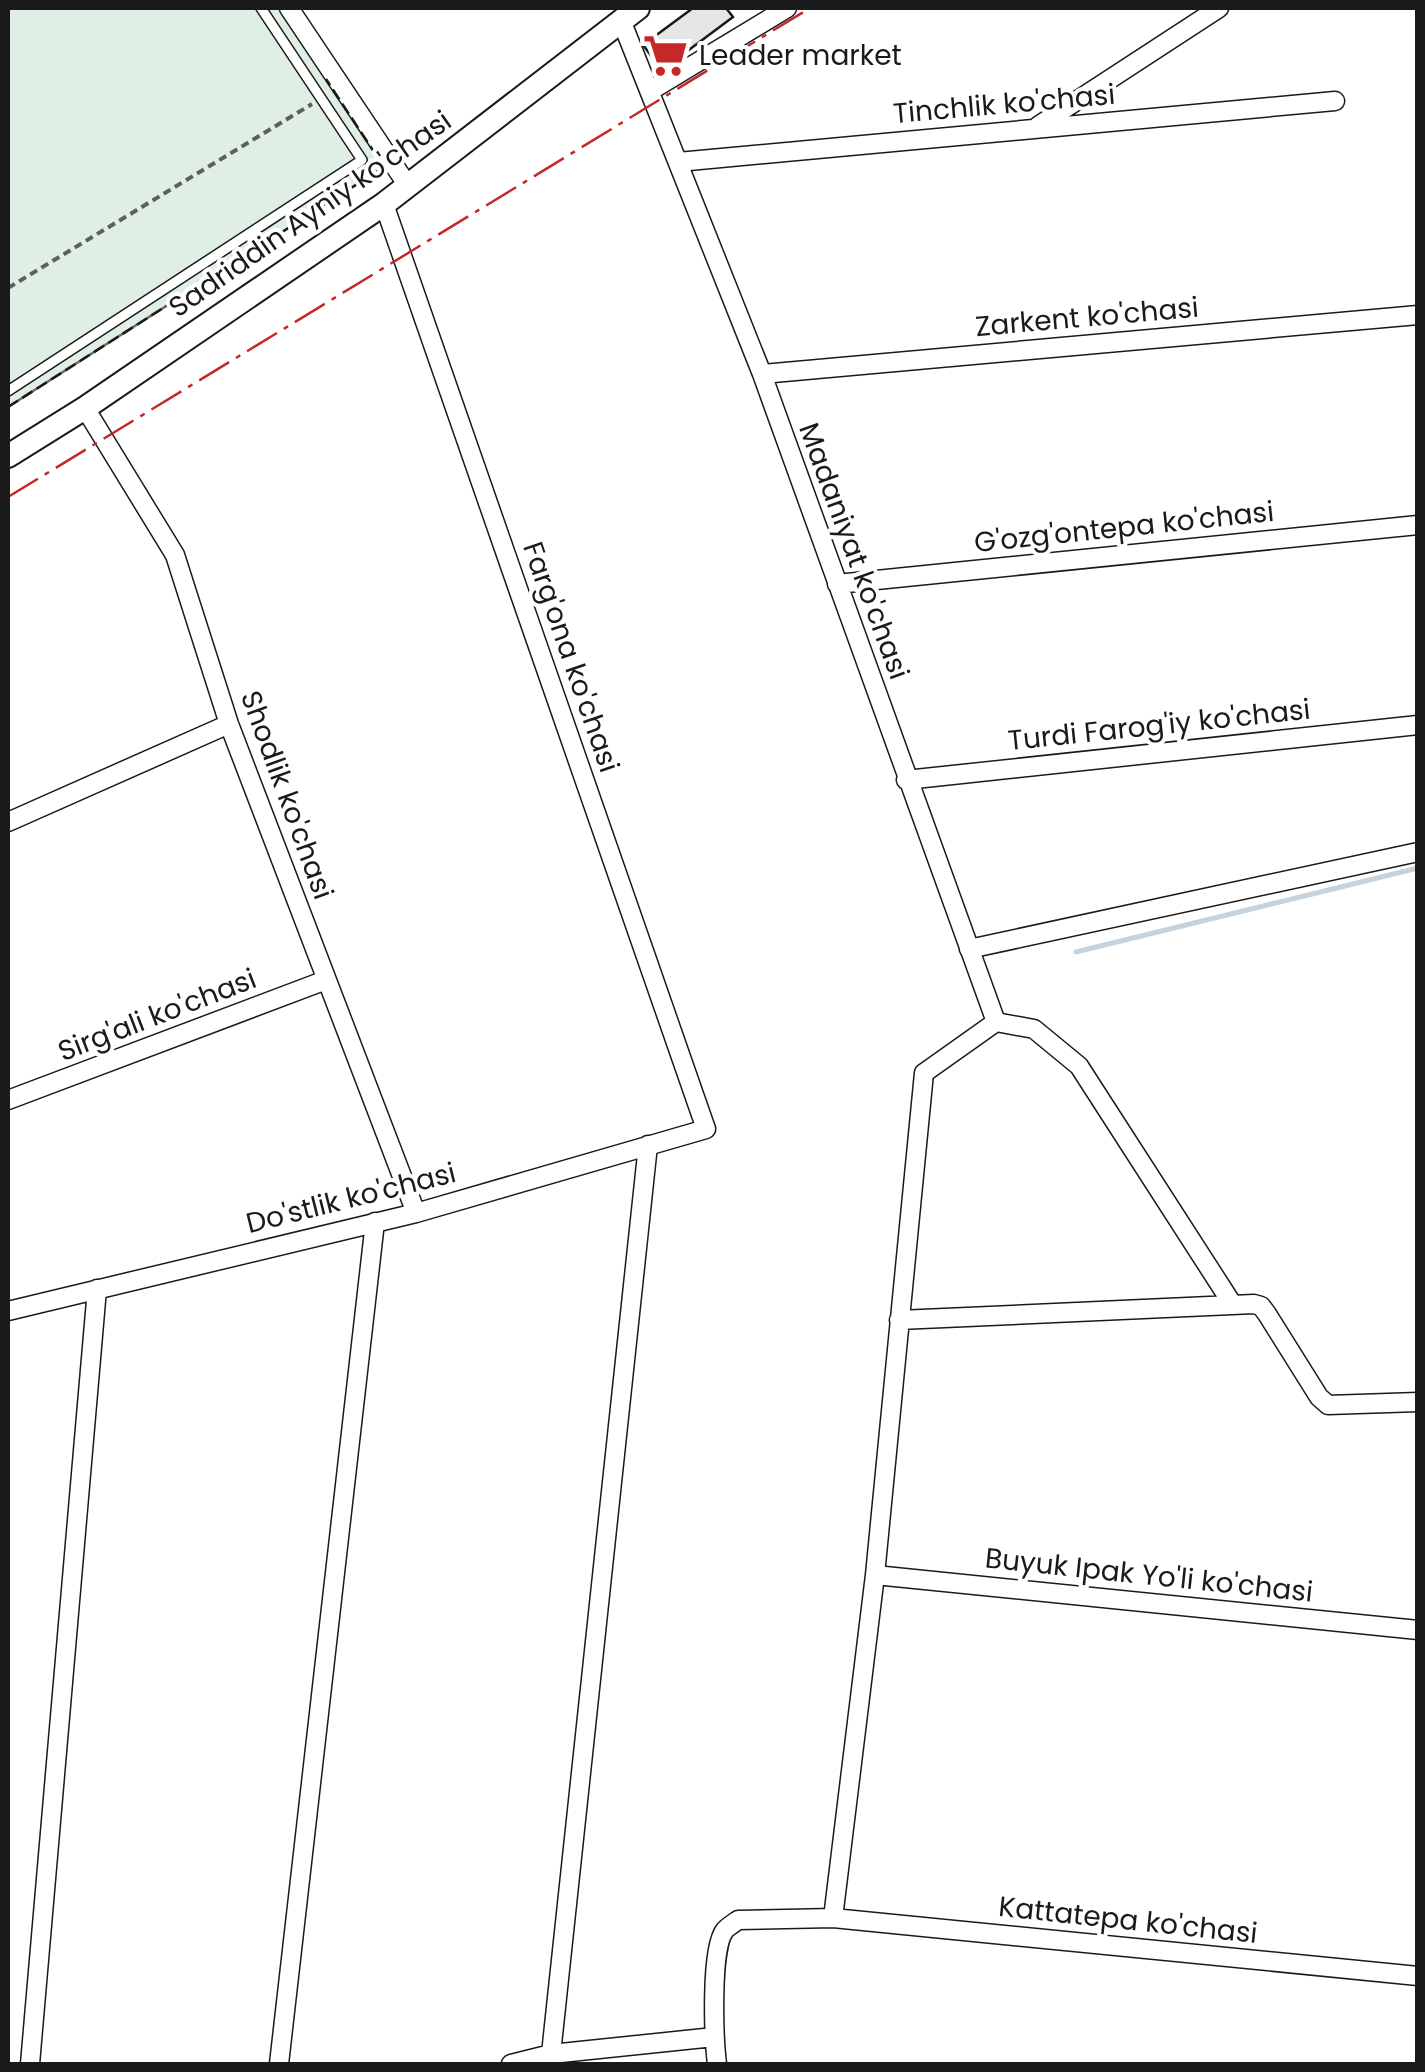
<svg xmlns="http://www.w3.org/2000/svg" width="1425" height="2072" viewBox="0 0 1425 2072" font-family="Poppins,sans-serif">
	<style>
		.green { fill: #e0efe3; stroke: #6a6a6a; stroke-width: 2.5 }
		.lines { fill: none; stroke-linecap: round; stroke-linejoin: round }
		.stream { stroke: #c6d2dc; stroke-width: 5 }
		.building { fill: #e6e6e6; stroke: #1a1a1a; stroke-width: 2.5 }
		.lane-casing { stroke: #1a1a1a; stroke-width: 12 }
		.street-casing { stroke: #1a1a1a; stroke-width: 21 }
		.secondary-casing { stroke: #1a1a1a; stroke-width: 26 }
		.path { stroke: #5f5f5f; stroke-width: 4; stroke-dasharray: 8 5; stroke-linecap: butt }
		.lane { stroke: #fff; stroke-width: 9 }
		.street { stroke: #fff; stroke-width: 18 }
		.secondary { stroke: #fff; stroke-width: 22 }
		.fence { stroke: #1a1a1a; stroke-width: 2.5; stroke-dasharray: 12 5; stroke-linecap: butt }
		.power { stroke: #c62828; stroke-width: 2.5; stroke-dasharray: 35 8 5 8; stroke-linecap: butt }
		.labels { text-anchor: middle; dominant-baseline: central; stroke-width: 8; stroke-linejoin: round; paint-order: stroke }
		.poi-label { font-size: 28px; fill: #1a1a1a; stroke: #fff; text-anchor: start }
		.street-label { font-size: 28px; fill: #1a1a1a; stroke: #fff }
	</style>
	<rect width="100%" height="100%" fill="#fff"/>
	<path class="green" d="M8,8H280L384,167L8,407Z"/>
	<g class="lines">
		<path class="stream" d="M1076,952L1418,868"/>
	</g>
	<path class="building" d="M693,8H726L733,17L662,70L643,45Z"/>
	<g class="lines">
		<defs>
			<path id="lane" d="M8,391L362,160L261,8"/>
			<path id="street" d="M289,8L408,186
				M621,20L762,374L996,1022L924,1073L875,1575L833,1918L738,1920C737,1921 726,1928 725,1930C710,1948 714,2040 717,2064
				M650,91L787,8
				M1038,126L1219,8
				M678,162L1335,101
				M762,374L1418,315
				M85,408L175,555L229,724L416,1213
				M837,584L1418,525
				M906,780L1418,725
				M8,822L229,724
				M969,949L1418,852
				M996,1022L1034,1029L1079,1066L1233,1305
				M8,1100L326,980
				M8,1311L416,1213L706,1129L384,204
				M899,1320L1254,1304L1261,1306L1267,1314L1319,1397L1328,1405L1418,1402
				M875,1575L1418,1630
				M833,1918L1418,1976
				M551,2054L648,1145
				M30,2064L97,1289
				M279,2064L375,1222
				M511,2064L551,2054L714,2037"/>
			<path id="secondary" d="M8,456L85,408L384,204L638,8"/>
		</defs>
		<use href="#lane" class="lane-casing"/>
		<use href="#street" class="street-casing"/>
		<use href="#secondary" class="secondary-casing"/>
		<path class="path" d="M8,288L312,104"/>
		<use href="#lane" class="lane"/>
		<use href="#street" class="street"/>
		<use href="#secondary" class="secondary"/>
		<path class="fence" d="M8,407L384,167L326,79"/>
		<path class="power" d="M8,497L810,8"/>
	</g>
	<defs>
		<symbol id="supermarket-bare" viewBox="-9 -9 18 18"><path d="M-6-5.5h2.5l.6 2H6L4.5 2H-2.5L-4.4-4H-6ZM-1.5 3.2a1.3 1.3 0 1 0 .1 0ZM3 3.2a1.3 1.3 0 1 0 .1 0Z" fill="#c62828" stroke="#fff" stroke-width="2.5" paint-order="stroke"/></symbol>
	</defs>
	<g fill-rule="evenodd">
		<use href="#supermarket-bare" x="634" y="24" width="63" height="63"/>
	</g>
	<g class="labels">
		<g class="poi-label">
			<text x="699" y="55">Leader market</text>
		</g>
		<g class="street-label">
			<text transform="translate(1004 104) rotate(-5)">Tinchlik ko'chasi</text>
			<text transform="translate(310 214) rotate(-35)">Sadriddin Ayniy ko'chasi</text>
			<text transform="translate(1087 317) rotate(-5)">Zarkent ko'chasi</text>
			<text transform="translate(1124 527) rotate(-6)">G'ozg'ontepa ko'chasi</text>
			<text transform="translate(854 551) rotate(70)">Madaniyat ko'chasi</text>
			<text transform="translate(571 657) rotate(71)">Farg'ona ko'chasi</text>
			<text transform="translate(1159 725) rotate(-6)">Turdi Farog'iy ko'chasi</text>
			<text transform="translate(287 795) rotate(70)">Shodlik ko'chasi</text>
			<text transform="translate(157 1015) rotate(-21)">Sirg'ali ko'chasi</text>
			<text transform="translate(351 1198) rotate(-14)">Do'stlik ko'chasi</text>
			<text transform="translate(1149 1575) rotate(6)">Buyuk Ipak Yo'li ko'chasi</text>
			<text transform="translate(1128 1920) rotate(6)">Kattatepa ko'chasi</text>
		</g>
	</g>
	<rect width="1425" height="2072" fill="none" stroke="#1a1a1a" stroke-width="20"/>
</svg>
